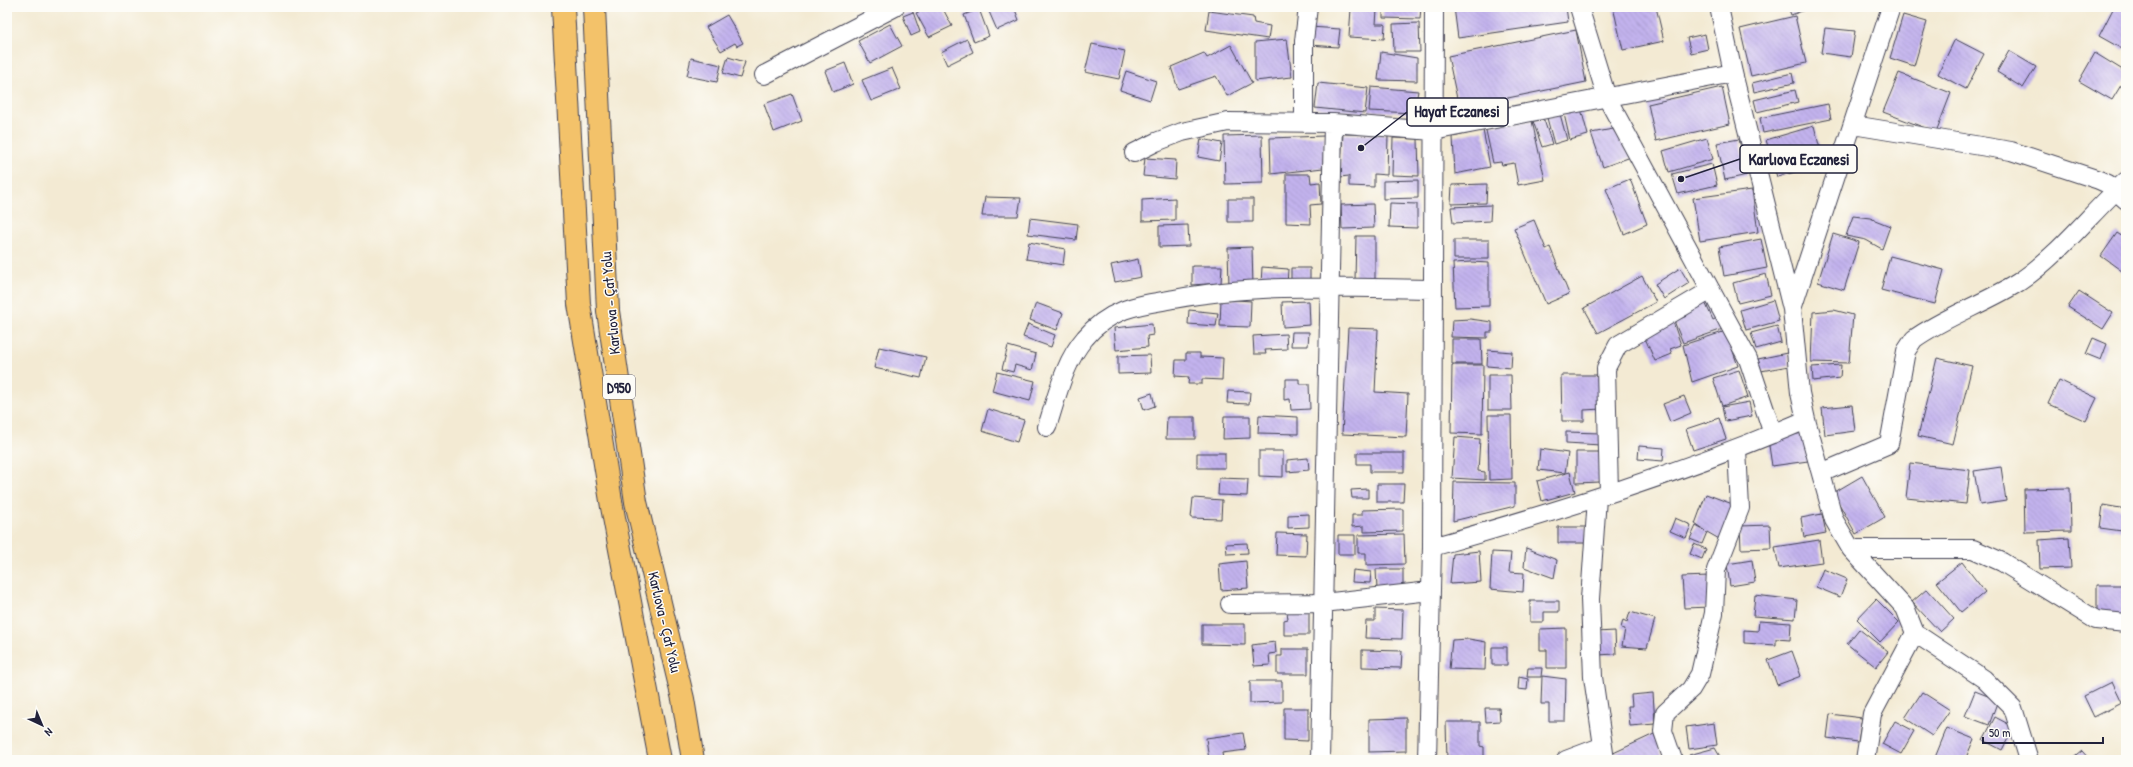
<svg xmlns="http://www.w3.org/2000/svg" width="2133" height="767" viewBox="0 0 2133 767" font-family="'Patrick Hand',sans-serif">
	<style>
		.building { fill: url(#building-back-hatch) }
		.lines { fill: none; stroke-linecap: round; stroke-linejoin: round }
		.minor-casing { stroke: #414052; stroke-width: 20 }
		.highway-casing { stroke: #414052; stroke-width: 24 }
		.minor { stroke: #fff; stroke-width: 18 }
		.highway { stroke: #f3c26a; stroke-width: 22 }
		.labels { text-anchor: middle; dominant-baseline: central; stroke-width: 3; stroke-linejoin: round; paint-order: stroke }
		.shield { fill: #fdfcf7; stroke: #646373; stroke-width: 1 }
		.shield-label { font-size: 14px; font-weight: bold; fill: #22223b }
		.street-label { font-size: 15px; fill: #22223b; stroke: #fdfcf7 }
		.leader { fill: none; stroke: #22223b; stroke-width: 1.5 }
		.callout-dot { fill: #22223b; stroke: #fdfcf7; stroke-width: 1.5 }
		.callout { fill: #fdfcf7; stroke: #22223b; stroke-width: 1.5 }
		.callout-label { font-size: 16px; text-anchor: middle; font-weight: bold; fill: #22223b }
	</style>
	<defs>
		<pattern id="building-back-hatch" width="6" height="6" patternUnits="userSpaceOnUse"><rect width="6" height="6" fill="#c2b2ed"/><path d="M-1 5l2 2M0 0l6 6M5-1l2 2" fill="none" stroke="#a699cc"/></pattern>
	</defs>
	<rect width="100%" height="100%" fill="#fdfcf7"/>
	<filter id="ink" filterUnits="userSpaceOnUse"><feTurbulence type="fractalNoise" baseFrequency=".025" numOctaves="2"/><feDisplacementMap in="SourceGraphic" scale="8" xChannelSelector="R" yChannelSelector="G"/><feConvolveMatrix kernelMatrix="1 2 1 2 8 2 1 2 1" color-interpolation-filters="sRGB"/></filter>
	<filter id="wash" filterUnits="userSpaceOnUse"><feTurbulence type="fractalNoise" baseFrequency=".012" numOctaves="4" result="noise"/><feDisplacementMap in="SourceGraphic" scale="16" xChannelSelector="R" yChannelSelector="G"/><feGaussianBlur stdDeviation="0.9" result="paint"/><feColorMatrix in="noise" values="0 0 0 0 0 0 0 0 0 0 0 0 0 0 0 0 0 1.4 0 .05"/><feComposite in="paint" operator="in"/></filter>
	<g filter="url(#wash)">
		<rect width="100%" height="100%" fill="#f3ead3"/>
		<g id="blocks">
			<path class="building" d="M929,7H942L952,26L929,37L916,13Z
				M987,7H1014L1019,20L997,30Z
				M1383,7H1421L1420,19L1383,18Z
				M1454,7H1566L1568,22L1458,38Z
				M1613,7H1656L1664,41L1623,50Z
				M1788,7H1813L1791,15Z
				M2114,7H2126V46L2124,50L2099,36Z
				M979,9L989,36L974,42L964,15Z
				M1351,9L1377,10L1376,24H1385L1384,39L1349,37Z
				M1209,11L1253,17L1254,23L1270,26L1268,39L1206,30Z
				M913,12L920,32L911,36L903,16Z
				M727,15L743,43L737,46L735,43L721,51L706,27Z
				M1903,15L1927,22L1914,66L1890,58Z
				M1795,16L1806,63L1751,76L1740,29Z
				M1419,23L1420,52H1394L1393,24Z
				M890,24L902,46L870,63L858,41Z
				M1310,27L1340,29L1338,47L1309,45Z
				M1825,28L1855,31L1851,57L1821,53Z
				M1576,30L1586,82L1459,108L1448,56Z
				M1705,34L1708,49L1691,53L1687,38Z
				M967,39L973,52L947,65L941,52Z
				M1287,39L1292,77L1255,81V42Z
				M1955,39L1984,54L1966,89L1938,74Z
				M1092,44L1125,51L1119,79L1085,72Z
				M1231,45L1252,83L1227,96L1216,76L1178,89L1171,67L1204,53L1207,58Z
				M2009,51L2036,67L2023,88L1997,72Z
				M1381,52L1417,58V81L1378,80Z
				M2095,53L2126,72V77L2112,100L2079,81Z
				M728,57L745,62L740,78L723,73Z
				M691,58L721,65L717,82L687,76Z
				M845,63L853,84L833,92L825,71Z
				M892,68L901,89L871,101L862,80Z
				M1126,71L1156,81L1150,100L1120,90Z
				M1792,73L1794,83L1754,92L1752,83Z
				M1899,73L1951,93L1936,132L1883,112Z
				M1318,83L1368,88L1365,113L1315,108Z
				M1371,87L1418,91L1414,113L1369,111Z
				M1722,87L1730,124L1656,141L1648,104Z
				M1795,90L1798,102L1757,112L1754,100Z
				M792,94L802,121L774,132L764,104Z
				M1828,104L1831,119L1763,133L1760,118Z
				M1581,109L1588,135L1570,140L1564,114Z
				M1560,114L1567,140L1554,144L1547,118Z
				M1544,120L1552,144L1542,147L1533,121Z
				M1532,121L1545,180L1518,185L1514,163L1502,165L1501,162L1493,163L1485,126Z
				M1814,126L1824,164L1777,177L1766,140Z
				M1613,129L1631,157L1603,167L1591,133Z
				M1483,130L1490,167L1455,174L1453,137Z
				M1343,134L1388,135L1387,175L1374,174V187L1349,186V176L1340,177Z
				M1262,135L1263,183L1225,184L1224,136Z
				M1324,136L1323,168L1271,174L1270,138Z
				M1393,138L1418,139L1419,176L1392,175Z
				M1707,138L1713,159L1669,172L1663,151Z
				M1201,139L1222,143L1219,161L1198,157Z
				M1739,139L1747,175L1725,180L1717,143Z
				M1145,158L1176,160L1175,179L1143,176Z
				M1712,164L1717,185L1678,194L1672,174Z
				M1286,174H1310L1311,183L1320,182L1321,204L1310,205L1311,224L1286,223Z
				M1630,179L1647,224L1624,234L1606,189Z
				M1418,180V198L1383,199V181Z
				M1487,184L1486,203L1451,204L1452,185Z
				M1752,190L1758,232L1700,241L1693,198Z
				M985,197L1021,198L1018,216H982Z
				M1175,198V220L1142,221V200Z
				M1228,199H1253V222H1228Z
				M1390,203L1417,204V228L1389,227Z
				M1373,204L1374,228L1342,229L1341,205Z
				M1491,205L1490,221L1453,223L1451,207Z
				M1853,216L1870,218L1890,226L1882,249L1866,240L1846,236Z
				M1030,218L1078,224L1076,240L1028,234Z
				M1534,220L1546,249L1550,247L1569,294L1546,304L1514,228Z
				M1188,225L1189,246L1159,247V226Z
				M2117,233L2126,239V274L2101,256Z
				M1833,234L1859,242L1844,290L1818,282Z
				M1356,236H1375V280H1355Z
				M1761,239L1767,268L1724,276L1719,247Z
				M1454,240H1489V259H1454Z
				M1029,242L1065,249L1063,265L1026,259Z
				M1252,247L1253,287H1229L1228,248Z
				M1890,256L1944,270L1935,304L1881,290Z
				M1138,259L1141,277L1115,282L1111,265Z
				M1471,262L1489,263V306L1455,307L1453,263Z
				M1192,266H1222L1221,283L1192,285Z
				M1262,267L1288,269L1287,286L1261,284Z
				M1291,268H1310V280L1291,279Z
				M1680,268L1689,283L1664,299L1655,284Z
				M1766,274L1771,295L1738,303L1733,283Z
				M1642,276L1656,302L1598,333L1584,308Z
				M2079,291L2113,313L2103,329L2068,307Z
				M1221,299L1251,301L1250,327L1220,326Z
				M1704,300L1713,320L1717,318L1723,329L1683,343L1674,321L1687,316L1684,310Z
				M1773,300L1779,321L1746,330L1740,310Z
				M1309,301L1310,325L1283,327L1282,302Z
				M1036,303L1063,313L1057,330L1030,320Z
				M1189,310L1218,313L1216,326L1188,324Z
				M1834,310L1853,315L1849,363L1811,362L1813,312Z
				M1470,319L1492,322V332H1487V338L1451,337L1452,320Z
				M1673,322L1681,345L1670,349L1672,354L1655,361L1644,336Z
				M1028,324L1055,335L1051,347L1023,337Z
				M1152,324L1153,335L1147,336L1148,347L1116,350L1114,328Z
				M1777,326L1781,342L1756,349L1751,333Z
				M1348,328L1378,329L1375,392L1408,394L1406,437L1342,434Z
				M1726,331L1738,366L1692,382L1683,345Z
				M1292,332H1309L1308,346H1291Z
				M1286,334L1287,349L1265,350L1266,354H1254L1253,336Z
				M2093,338L2107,344L2101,360L2086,354Z
				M1452,339H1481L1482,364H1452Z
				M1008,346L1036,354L1032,370L1015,365L1013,372L1002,369Z
				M879,347L926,357L921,378L874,368Z
				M1488,350L1512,352L1511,368L1487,366Z
				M1186,353H1200V357L1223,358L1222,380L1202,379V384H1188L1189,377L1175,376L1176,360H1186Z
				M1787,353L1789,366L1761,371L1758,359Z
				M1150,355L1151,373L1118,374V356Z
				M1937,358L1972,366L1953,444L1918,436Z
				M1452,365H1483L1482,434L1451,433Z
				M1841,365L1840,378L1813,381L1812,367Z
				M1739,370L1748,397L1722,406L1713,378Z
				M997,372L1035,381L1030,401L992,391Z
				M1488,375H1511L1512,410H1488Z
				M1561,375H1601V409L1584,410V421H1562Z
				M1286,379H1299V384H1309L1310,409L1291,410L1290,399L1284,400V386H1286Z
				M2059,380L2097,398L2086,421L2048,404Z
				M1228,391L1250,392L1249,404L1227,403Z
				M1152,393L1155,406L1144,410L1140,397Z
				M1684,396L1691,413L1670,422L1663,404Z
				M1749,402L1752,416L1725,421L1722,407Z
				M1852,405L1855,431L1825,435L1822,408Z
				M988,409L1024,420L1017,442L982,431Z
				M1259,415L1298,417V434L1258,433Z
				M1488,415H1511L1512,479L1489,480Z
				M1224,416H1250V438L1223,439Z
				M1167,417H1195V439H1166Z
				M1719,418L1726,439L1693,450L1686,429Z
				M1566,432L1601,433V445L1566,443Z
				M1803,433L1808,461L1772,466L1768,439Z
				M1455,437L1480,439L1478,471L1485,472V480L1452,478Z
				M1639,446L1664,448L1663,461L1638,459Z
				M1540,449L1568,453L1565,473L1538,470Z
				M1259,451H1283V477L1259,476Z
				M1576,452H1600V482L1576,483Z
				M1197,453H1225V468H1197Z
				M1357,453H1404V472H1370V464H1357Z
				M1308,458L1309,470L1287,472V460Z
				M1910,463L1970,470L1966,504L1906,498Z
				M2001,467L2006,501L1980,505L1974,471Z
				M1570,472L1575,492L1542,501L1537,481Z
				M1862,476L1885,517L1856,534L1833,493Z
				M1219,478L1248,479L1247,496L1218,495Z
				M1454,482L1515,483V506L1453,521Z
				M1377,484H1404L1403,502H1377Z
				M2070,488L2071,531L2025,532L2024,489Z
				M1368,489V498H1352L1351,490Z
				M1706,494L1735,505L1721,540L1707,532L1702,544L1690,539L1696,526L1705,531L1695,524Z
				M1193,498L1222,500L1221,519L1191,518Z
				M2103,505L2126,509L2122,531L2100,528Z
				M1403,509V531L1364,532V526L1352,527V515H1362V510Z
				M1309,514V527L1288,528V515Z
				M1822,514L1826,533L1804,537L1801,518Z
				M1675,518L1691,525L1686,538L1670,531Z
				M1770,525L1771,548L1741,549L1740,526Z
				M1558,527H1586V543H1558Z
				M1277,533L1307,534L1306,556L1276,555Z
				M1404,534L1405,564L1366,565V553H1358V535Z
				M1338,535H1355V554H1338Z
				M2069,538L2071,568L2040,569L2039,540Z
				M1819,540L1822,562L1779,568L1775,547Z
				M1247,543L1248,553L1227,554L1226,544Z
				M1694,544L1706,549L1702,559L1690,554Z
				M1526,548L1557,560L1554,578L1524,567Z
				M1479,551L1481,582L1450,584L1453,554Z
				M1492,552L1511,553L1509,572L1524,573L1523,592L1490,589Z
				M1752,560L1755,582L1730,586L1727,564Z
				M1246,561L1248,588L1221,590L1219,564Z
				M1962,562L1985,592L1961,612L1937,582Z
				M1376,569H1403V589L1377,590Z
				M1823,569L1847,579L1840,597L1816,587Z
				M1353,570L1371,572L1370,583L1352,582Z
				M1709,576L1711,607L1684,608L1682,577Z
				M2097,585H2125L2124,616H2097Z
				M1927,589L1954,619L1940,632L1912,602Z
				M1755,595L1797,600L1795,619L1753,616Z
				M1876,599L1899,622L1880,642L1857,619Z
				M1530,601H1559V612H1544V622H1530Z
				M1375,609L1403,610L1402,639L1365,638L1366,621H1375Z
				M1287,612H1309V635H1284V620L1288,619Z
				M1630,612L1655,619L1647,648L1622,646L1625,629L1621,628L1623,620L1627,622Z
				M1759,621L1791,623L1790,640L1776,639V645L1744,643V630L1758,631Z
				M1202,624H1245V645L1202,644Z
				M1566,628V668H1547V650H1540V629Z
				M1859,629L1888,652L1876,667L1847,644Z
				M1615,631L1616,654L1597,655L1596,632Z
				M1469,639L1486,642L1485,670L1449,669L1452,640Z
				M1275,642L1276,653L1269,654L1270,665L1254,666L1252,645Z
				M1492,647H1507V665H1492Z
				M1282,649H1308V674H1277V656H1282Z
				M1362,650L1402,651L1401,668L1362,667Z
				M1792,651L1801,676L1777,685L1768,660Z
				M1528,668H1542L1541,677H1527Z
				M1542,676L1566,679L1565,721H1549V704H1541Z
				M1519,677L1528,679L1527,690L1518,689Z
				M1250,681H1282V702L1250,703Z
				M2112,682L2122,703L2094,717L2084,696Z
				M1975,691L1998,700L1989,725L1965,716Z
				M1922,692L1950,710L1932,736L1905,718Z
				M1653,693L1655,724L1630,726L1628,706H1632L1631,695Z
				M1284,708H1308V741L1284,740Z
				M1485,708H1499L1500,721L1486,722Z
				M1830,714L1862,718L1858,742L1827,738Z
				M1995,717L2014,727L2002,750L1983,740Z
				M1406,718V751L1369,752V719Z
				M1895,721L1914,731L1901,754L1882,744Z
				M1446,722H1480V746L1484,747V760H1447Z
				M1714,723L1717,745L1689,749L1686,727Z
				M1947,728L1974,739L1965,760H1934Z
				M1243,733L1246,750L1222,753L1223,759L1209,760L1206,738Z
				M1654,734L1664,760H1608L1607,756Z
				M1715,748L1722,760H1691L1689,755Z
				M2082,751L2090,760H2071Z"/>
		</g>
	</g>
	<g filter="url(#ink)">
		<use href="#blocks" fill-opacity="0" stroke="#414052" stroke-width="1"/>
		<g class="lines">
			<defs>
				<path id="minor" d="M1579,7L1607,98L1748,359L1773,434
					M1719,7L1733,73L1792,309L1800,393L1806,420L1834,520L1851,549L1905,608L1915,633L1872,714L1865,760
					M764,75L895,7
					M1304,123V41L1308,7
					M1853,125L2011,151L2099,180L2108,184L2126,200
					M1134,153L1156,142L1182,132L1228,122L1333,123L1433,131L1733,73
					M1792,309L1891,7
					M1047,427C1057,397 1064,362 1085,338C1095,326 1109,316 1124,310C1139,304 1157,302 1174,299C1258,283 1347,288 1433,289
					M1821,473L1889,444L1906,351L1914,339C1944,317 1986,303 2019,282C2059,255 2090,214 2126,181
					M1609,493L1606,368L1618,345L1711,290
					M1597,498L1590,599L1593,677L1605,760
					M1432,547C1559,511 1685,472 1806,420
					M1851,549H1973L2002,562L2096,620L2126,623
					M1230,604L1323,603L1430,591
					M1915,633L1984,679L2013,708L2029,760
					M1320,760L1333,123
					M1427,760L1432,547L1434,7
					M1566,760L1603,746
					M1673,760L1663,731L1665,713L1691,689L1700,674L1714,613L1716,570L1740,508L1737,449"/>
				<path id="highway" d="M563,7L579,304L612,507L660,760
					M594,7L608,311L636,502L683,699L693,760"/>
			</defs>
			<use href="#minor" class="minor-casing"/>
			<use href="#highway" class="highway-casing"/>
			<use href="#minor" class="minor"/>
			<use href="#highway" class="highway"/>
		</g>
	</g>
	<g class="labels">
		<rect class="shield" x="603" y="375" width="32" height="24" rx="3"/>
		<g class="shield-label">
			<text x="619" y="387">D950</text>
		</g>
		<g class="street-label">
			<text transform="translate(610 303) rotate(-95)">Karlıova - Çat Yolu</text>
			<text transform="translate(665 622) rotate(77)">Karlıova - Çat Yolu</text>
		</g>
	</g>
	<path class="leader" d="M1361 148L1407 112M1681 179L1740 159"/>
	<g class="callout-dot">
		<circle cx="1361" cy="148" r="4"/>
		<circle cx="1681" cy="179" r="4"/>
	</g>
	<g class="callout">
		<rect x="1407" y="98" width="101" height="28" rx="4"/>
		<rect x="1740" y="145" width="117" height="28" rx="4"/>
	</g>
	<g class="callout-label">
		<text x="1457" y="117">Hayat Eczanesi</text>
		<text x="1799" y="165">Karlıova Eczanesi</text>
	</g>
	<rect width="2133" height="767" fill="none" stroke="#fdfcf7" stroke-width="24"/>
	<g transform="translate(42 725) rotate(136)" stroke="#fdfcf7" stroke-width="3" paint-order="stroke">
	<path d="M0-3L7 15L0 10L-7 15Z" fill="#22223b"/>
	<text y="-6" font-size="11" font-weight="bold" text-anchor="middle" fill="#22223b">N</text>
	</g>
	<path d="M1983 737v6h120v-6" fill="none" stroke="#22223b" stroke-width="2"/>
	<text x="1989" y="737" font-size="12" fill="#22223b" stroke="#fdfcf7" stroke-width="3" paint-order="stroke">50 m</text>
</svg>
